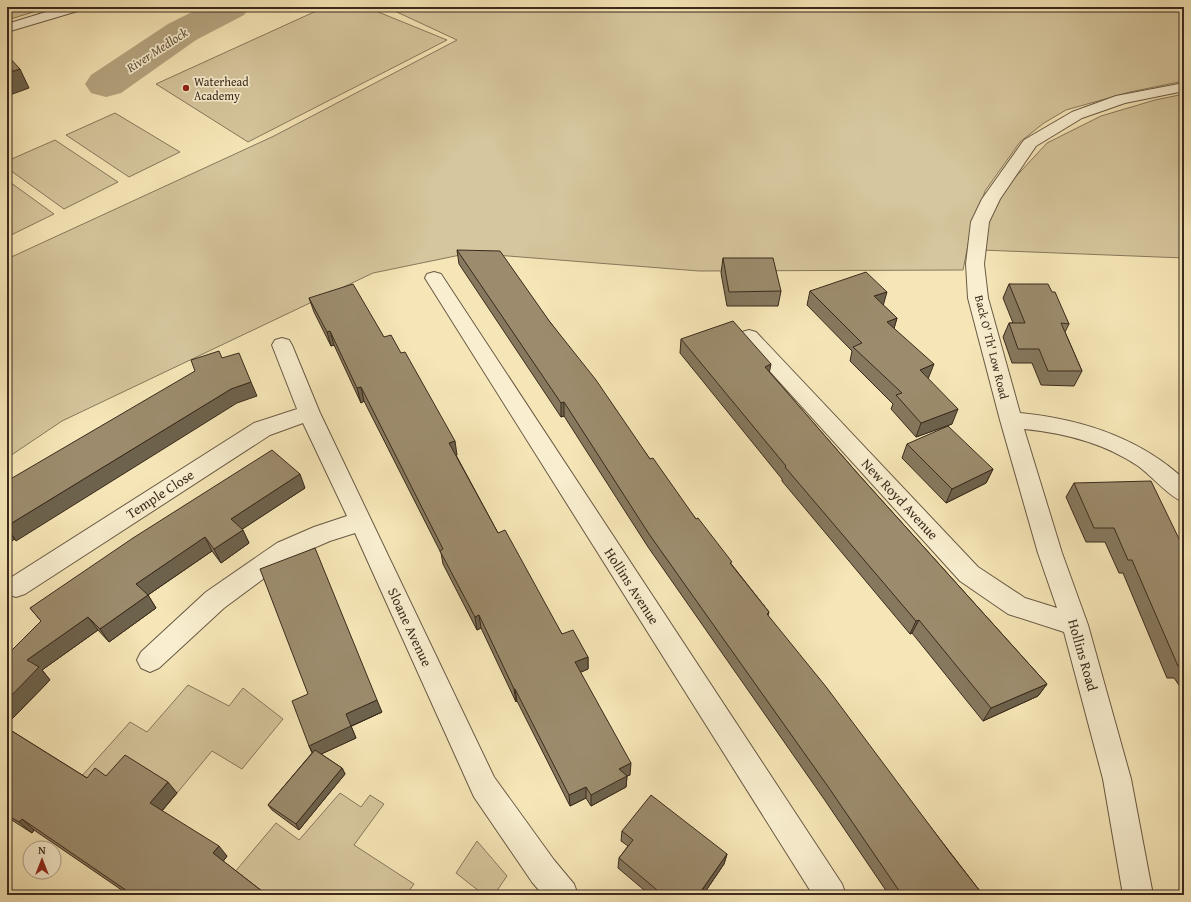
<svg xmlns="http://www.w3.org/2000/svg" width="1191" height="902" viewBox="0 0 1191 902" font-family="'Gentium Book Plus',serif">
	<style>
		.green { fill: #d6c69d; stroke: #88785c }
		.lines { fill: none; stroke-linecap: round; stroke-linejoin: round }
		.river { fill: #b6a682; fill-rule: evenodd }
		.minor-casing { stroke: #695943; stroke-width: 2 }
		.minor { fill: #f9efd0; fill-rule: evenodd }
		.wall { fill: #86785e; stroke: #3a2a1c }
		.shaded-wall { fill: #6d624c; stroke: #3a2a1c }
		.building { fill: #9c8c6d; stroke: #3a2a1c }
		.poi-dot { fill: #8f2418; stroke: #f9efd0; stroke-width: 1.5 }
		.labels { text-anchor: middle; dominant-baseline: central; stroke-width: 3.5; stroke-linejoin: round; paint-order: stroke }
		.far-poi-label { font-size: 12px; fill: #3a2a1c; stroke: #f9efd0; text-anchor: start }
		.far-street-label { font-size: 12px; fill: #3a2a1c; stroke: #f9efd0 }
		.far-water-label { font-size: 13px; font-style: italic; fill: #5f4f3b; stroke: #f9efd0 }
		.street-label { font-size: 14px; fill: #3a2a1c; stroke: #f9efd0 }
	</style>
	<rect width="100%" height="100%" fill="#f6e6b7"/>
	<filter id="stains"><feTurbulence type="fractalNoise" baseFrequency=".005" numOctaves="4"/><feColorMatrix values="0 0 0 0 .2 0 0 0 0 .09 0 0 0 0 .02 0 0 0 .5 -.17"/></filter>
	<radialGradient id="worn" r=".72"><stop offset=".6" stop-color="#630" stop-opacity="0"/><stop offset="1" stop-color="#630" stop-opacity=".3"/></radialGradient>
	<path class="green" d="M7,7H50L7,20Z
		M325,7H366L447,40L248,142L156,84Z
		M386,7H1184V81L1130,92L1066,110L1044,123L1020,142L985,191L970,235L963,270L699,271L470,253L373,273L62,421L7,458V259L274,136L457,40Z
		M1184,94V258L981,250L990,218L1008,185L1047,143L1101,116L1155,100Z
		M115,113L180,152L129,177L66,135Z
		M55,140L118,182L64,209L7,168V161Z
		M7,180L54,214L7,237Z
		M188,685L229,706L243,688L283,719L242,769L212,751L177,793L156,780L116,787L80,778L130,722L147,732Z
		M340,793L361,807L370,795L384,804L354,845L414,884L406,895H263L234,873L276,823L299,840Z
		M477,841L507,876L494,895H484L456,873Z"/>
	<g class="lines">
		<path class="river" d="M202,7H250L244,15L196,40L121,93L106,97L91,93L85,84L91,75L168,24Z"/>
		<defs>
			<path id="minor" d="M62,7H83L81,10L7,32V24Z
				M1184,83V91L1125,103L1082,118L1036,146L1000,199L989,222L984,264L988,298L1020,413C1081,419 1138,437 1184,479V502C1169,497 1152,476 1138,466C1104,443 1065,433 1024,429L1062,553L1088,625L1131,779L1153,895H1123L1103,779L1064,632L1008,614L960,581L739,337L742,332L749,330L756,332L978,567L1025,598L1057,608L1038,553L1000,420L968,298L966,264L971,222L982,199L1024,140L1072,112L1116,96Z
				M434,272L441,274L842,884L846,895H813L425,278L427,274Z
				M282,338L289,340L292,345L320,413L494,777L554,860L574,884L578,895H543L532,882L474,797L355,533L330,541L293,557L224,608L159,668L150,672L141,668L137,660L141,652L206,592L277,543L314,527L347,516L303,423L270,435L25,594L16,597L7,594V580L254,423L297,409L272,345L275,340Z"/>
		</defs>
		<use href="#minor" class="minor-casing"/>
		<use href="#minor" class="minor"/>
	</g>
	<path class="wall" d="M457,250L550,322L650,459L696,519L769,612L768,616L983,895H889L824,799L648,547L564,416L561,417L459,264Z
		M723,258L781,291L778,306H727L721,273Z
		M1009,284L1052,292L1069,324L1065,332L1082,371L1074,386L1041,385L1032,363H1012L1003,337L1009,323H1013L1003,298Z
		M810,291L883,305L897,318L894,328L928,379L952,424L916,437L891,409L893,404L850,361L852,351L807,305Z
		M309,298L384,337L401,353L457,455H456L498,533L562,634L588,657V669L580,672L630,775L627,776L626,787L591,806L586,798L570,806L517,701L516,702L481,628L477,630L443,564L441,553L364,401L361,403L334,345L331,346L314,312Z
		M681,339L769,372L859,475L1047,684L1038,696L983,721L912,633L910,634L782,481V479L680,353Z
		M907,444L993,469L986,483L946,503L902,458Z
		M1074,483L1184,549V692L1174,678H1167L1123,573H1119L1105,542H1086L1066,497Z
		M305,488L242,529L249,543L221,563L212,551L148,595L156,608L109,642L98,630L42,670L50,680L7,724L41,621L30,608Z
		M382,712L351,726L356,738L321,754L342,768L345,774L299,830L272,810L268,805L312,753L309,746Z
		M7,728L87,778L106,776L177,793L162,811L227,856L223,861L267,895H129L34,830L32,833L7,817Z
		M622,831L727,854L724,864L703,895H650L618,868L619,858L628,846L621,841Z"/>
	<path class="shaded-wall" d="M20,69L29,88L7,96V73Z
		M887,292L883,306L874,296Z
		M897,318L893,332L887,322Z
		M330,331L334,345L331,346L327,332Z
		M771,364L768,379L765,367Z
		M934,364L928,379L920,370Z
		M251,382L257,396L237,403L16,541L7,529V526L231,389Z
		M361,387L364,401L361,403L357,388Z
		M564,402V416L561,417V403Z
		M958,409L952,424L916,437L921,423Z
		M455,441L457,455L451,457L449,443Z
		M993,469L986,483L946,503L952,489Z
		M300,474L305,488L238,532L231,519Z
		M7,529L15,539L7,544Z
		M243,530L249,543L221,563L214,549Z
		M205,537L212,551L145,597L136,584Z
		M148,595L156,608L109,642L100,629Z
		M479,615L481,628L477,630L475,617Z
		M88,617L98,630L42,670L50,680L7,724V700L27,660Z
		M919,620L912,633L910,634L916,621Z
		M588,657V669L575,675V662Z
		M1047,684L1038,696L983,721L991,708Z
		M514,689H515L517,701L516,702Z
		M377,700L382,712L351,726L356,738L315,757L309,746L346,714Z
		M631,763L630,775L627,776L626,787L591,806V795L619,769Z
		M342,768L345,774L299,830L296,824Z
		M168,782L177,793L159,814L150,803Z
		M586,787V798L570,806L569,795Z
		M22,819L34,830L32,833L19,822Z
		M219,846L227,856L222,863L213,853Z
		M727,854L724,864L703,895H699Z"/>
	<path class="building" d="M7,55L20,69L7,73Z
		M457,250L500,251L550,322L596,380L650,459L653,458L696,519L698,518L732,562L730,563L769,612L767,614L827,688L951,854L983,895H902L829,788L649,534L564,402L561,403Z
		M723,258H773L781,291L729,292Z
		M866,272L887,292L874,296L897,318L887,322L934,364L920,370L958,409L921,423L896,395L902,393L853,347L862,343L810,291Z
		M353,284L384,337L391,335L401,353L405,352L455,441L449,443L498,533L505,530L562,634L573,630L588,657L575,662L631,763L619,769L627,776L591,795L586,787L569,795L515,689H514L479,615L475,617L440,551L443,549L361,387L357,388L330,331L327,332L309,298Z
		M1009,284H1048L1052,292H1055L1069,324L1061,323L1082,371H1048L1039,349H1018L1009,323H1025Z
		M733,321L771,364L765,367L859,475L1047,684L991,708L919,620L916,621L785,467L786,466L681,339Z
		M219,351L222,358L239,353L251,382L231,389L7,526V481L195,371L191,360Z
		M948,426L993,469L952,489L907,444Z
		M272,450L300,474L231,519L243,530L214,549L205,537L136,584L148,595L100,629L88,617L27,660L39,667L7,700V655L41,621L30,608L133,538Z
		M1151,481L1184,549V666H1178L1132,560H1128L1114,528H1094L1074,483Z
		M315,548L377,700L346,714L351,726L309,746L292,701L308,694L260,569Z
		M7,728L87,778L95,768L106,776L125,755L168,782L150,803L219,846L213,853L267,895H133L22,819L19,822L7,815Z
		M315,750L342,768L296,824L268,805Z
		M651,795L727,854L699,894L698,892L696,895H663L619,858L633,840L622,831Z"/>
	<circle class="poi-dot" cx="186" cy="88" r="4"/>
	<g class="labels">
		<g class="far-poi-label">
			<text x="194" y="81">Waterhead<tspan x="194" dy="14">Academy</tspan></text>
		</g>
		<g class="far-street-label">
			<text transform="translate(992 347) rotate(76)">Back O' Th' Low Road</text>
		</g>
		<g class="far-water-label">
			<text transform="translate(157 50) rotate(-33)">River Medlock</text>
		</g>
		<g class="street-label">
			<text transform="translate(160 494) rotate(-33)">Temple Close</text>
			<text transform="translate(900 499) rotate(47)">New Royd Avenue</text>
			<text transform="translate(632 586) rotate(57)">Hollins Avenue</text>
			<text transform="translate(410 627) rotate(65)">Sloane Avenue</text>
			<text transform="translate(1083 655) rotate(74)">Hollins Road</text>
		</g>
	</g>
	<rect width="1191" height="902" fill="none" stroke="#f6e6b7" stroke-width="24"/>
	<rect x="8" y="8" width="1175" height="886" fill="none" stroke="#3a2a1c" stroke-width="2"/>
	<rect x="12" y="12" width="1167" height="878" fill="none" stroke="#3a2a1c"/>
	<g transform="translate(42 860)"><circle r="19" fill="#f9efd0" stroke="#ada088"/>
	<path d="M0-3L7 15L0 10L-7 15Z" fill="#8f2418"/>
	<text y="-6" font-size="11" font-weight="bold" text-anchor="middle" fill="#3a2a1c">N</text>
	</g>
	<rect width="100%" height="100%" filter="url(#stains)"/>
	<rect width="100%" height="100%" fill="url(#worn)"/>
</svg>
